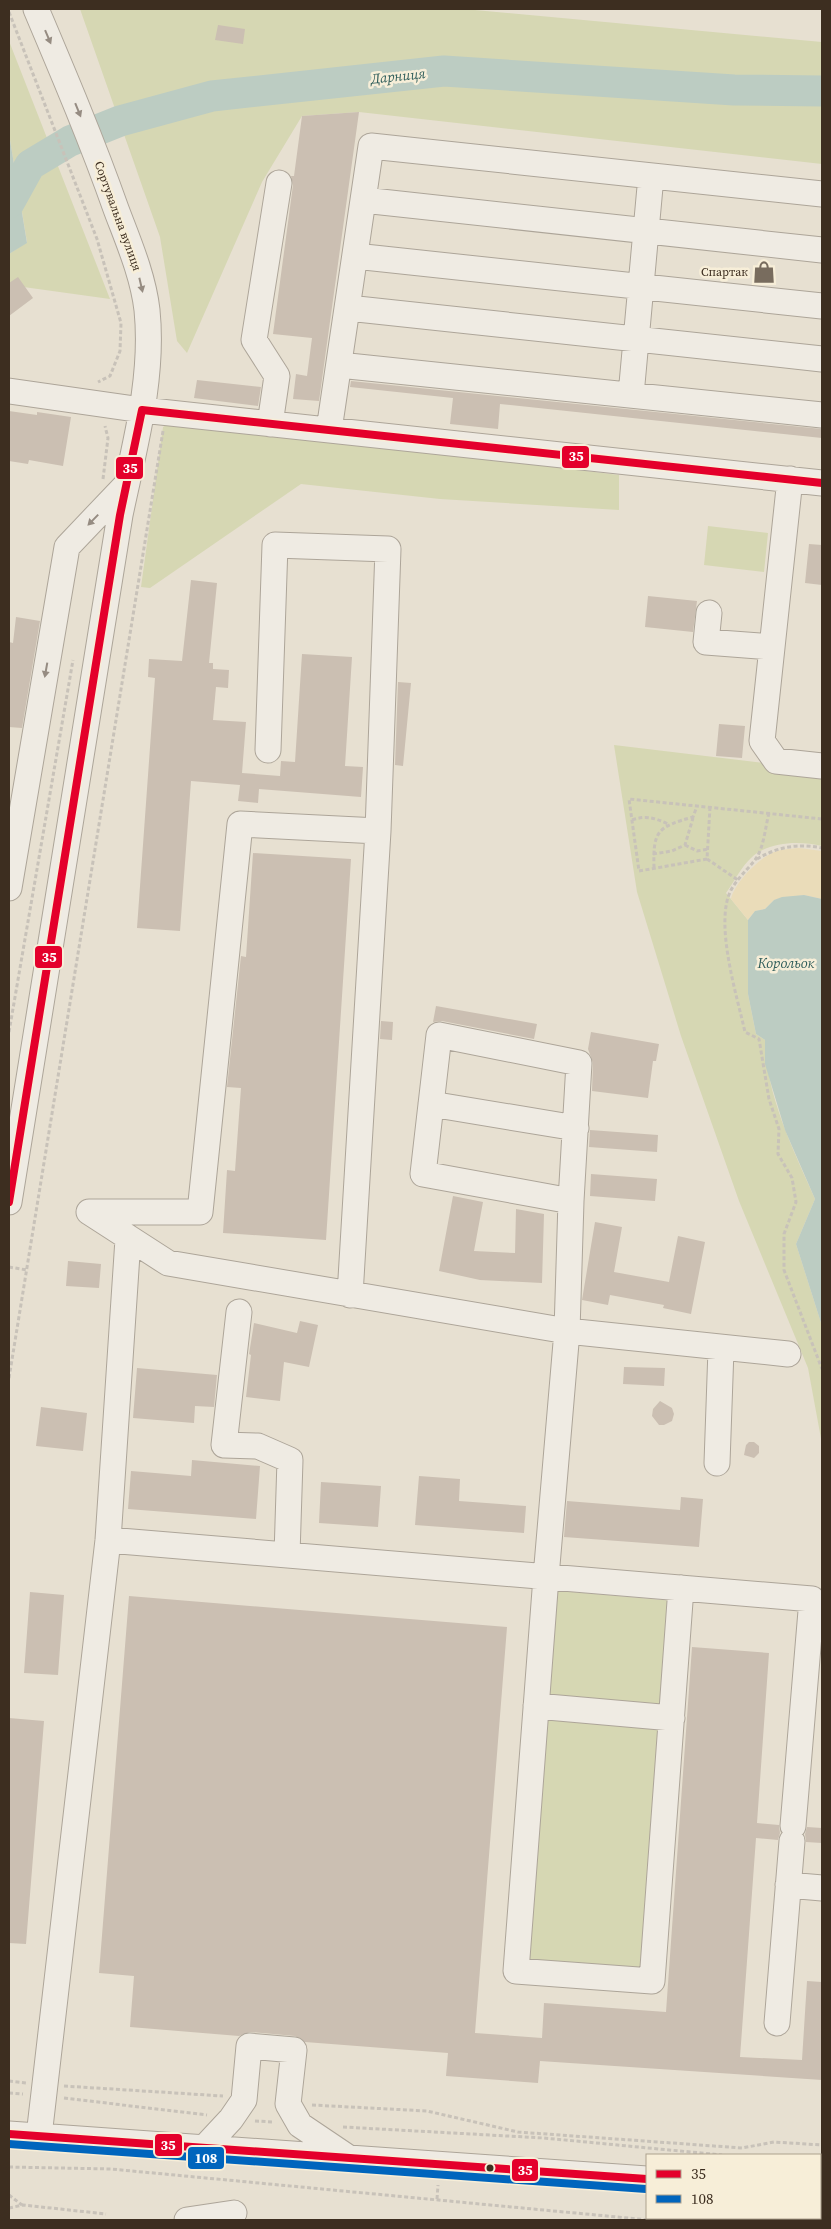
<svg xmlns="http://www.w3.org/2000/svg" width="831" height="2229" viewBox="0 0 831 2229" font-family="'Source Serif 4',serif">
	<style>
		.green { fill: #d6d7b3 }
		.sand { fill: #eadcb9 }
		.water { fill: #bcccc2 }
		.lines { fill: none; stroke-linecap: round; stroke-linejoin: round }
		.river { stroke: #bcccc2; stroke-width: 31 }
		.building { fill: #cbbfb2 }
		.minor-casing { stroke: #ada599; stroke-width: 27 }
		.path { stroke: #c8c2b9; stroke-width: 3; stroke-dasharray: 4 2.5; stroke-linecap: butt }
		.minor { stroke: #efebe3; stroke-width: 25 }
		.bus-1-casing { stroke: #f7eed8; stroke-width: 11 }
		.bus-2-casing { stroke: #f7eed8; stroke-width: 11 }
		.bus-1 { stroke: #e4002b; stroke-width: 8 }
		.bus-2 { stroke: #0065bd; stroke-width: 8 }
		.oneway { fill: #968c82 }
		.bus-dot { fill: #3d2e20; stroke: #f7eed8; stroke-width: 2 }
		.labels { text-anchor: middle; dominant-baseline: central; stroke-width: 5; stroke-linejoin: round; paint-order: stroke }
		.street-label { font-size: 12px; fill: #3d2e20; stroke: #f7eed8 }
		.poi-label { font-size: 12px; fill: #3d2e20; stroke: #f7eed8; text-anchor: end }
		.water-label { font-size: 14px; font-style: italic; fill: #2f5d5a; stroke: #f7eed8 }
		.line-badge { stroke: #f7eed8; stroke-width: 2 }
		.badge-label { font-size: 14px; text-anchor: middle; font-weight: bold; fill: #fff }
	</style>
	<rect width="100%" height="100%" fill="#e7e0d1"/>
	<path class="green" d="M80,9H464L822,42V164L359,112L302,116L262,182L187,353L177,341L160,237Z
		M9,41L110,299L9,285V254L27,242L9,134Z
		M173,421L619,475V510L440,499L301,484L150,588L141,587L163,427Z
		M708,526L768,533L764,572L704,565Z
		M614,745L822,770V846C800,841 769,841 751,858C741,867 734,882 726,893L748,920V994L756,1034L765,1040C766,1095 793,1149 815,1199L796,1244L822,1326V1444L808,1368L739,1201L681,1036L637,892Z
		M551,1590L674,1601L661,1712L544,1701Z
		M541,1718L661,1730L643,1972L524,1963Z"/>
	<path class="sand" d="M799,848L822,851V899L804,895L774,900L765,909L755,911L748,920L731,899C734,884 757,860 772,853C779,849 790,849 799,848Z"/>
	<path class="water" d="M9,134L27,243L9,254Z
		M804,895L822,899V1326L796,1244L815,1199L785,1130L765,1064V1040L756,1034L748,994V920L755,911L765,909L774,900L782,897Z"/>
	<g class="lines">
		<path class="river" d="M9,203L30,165L70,141L120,121L212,96L444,71L734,90L822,91"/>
	</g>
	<path class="building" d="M218,25L245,29L243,44L215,40Z
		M359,112L319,401L293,399L296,374L307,376L312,338L273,334L293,185L291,176H294L302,116Z
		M18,277L33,298L9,316V283Z
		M197,380L261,387L258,406L194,398Z
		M351,381L822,429V438L500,404L498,429L450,424L453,398L350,387Z
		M9,411L37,415V412L71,417L63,466L29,460L28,464L9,461Z
		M809,544L822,545V585L805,583Z
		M191,580L217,583L209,663H213V669L229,670L228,688L216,687L213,720L246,722L242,773L280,776L281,761L295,762L302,654L352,657L345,766L363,767L361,797L259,789L258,803L238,801L240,785L191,781L180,931L137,928L155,678L148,677L149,659L182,661Z
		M648,596L697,601L693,632L645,627Z
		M16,617L40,621L22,728L9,727V642L13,643Z
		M398,682L411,683L403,766L395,765Z
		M719,724L745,726L742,758L716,756Z
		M253,853L351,859L326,1240L223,1233L227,1170L235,1171L241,1088L227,1087L241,956L246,957Z
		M436,1006L537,1024L534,1039L442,1021L433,1022Z
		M381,1021L393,1022L392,1040L380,1039Z
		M591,1032L659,1044L656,1061H653L648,1098L592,1091L593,1063L588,1049Z
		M590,1130L658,1135L657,1152L589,1147Z
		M591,1174L657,1179L655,1201L590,1196Z
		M453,1196L483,1202L474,1251L515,1253L516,1209L544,1214L542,1283L480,1280L439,1271Z
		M595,1222L622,1227L614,1272L669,1282L678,1236L705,1242L691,1314L663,1308L664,1305L610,1295L608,1305L582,1300Z
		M68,1261L101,1264L99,1288L66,1286Z
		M300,1321L318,1325L309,1367L284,1362L280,1401L246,1397L251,1355L249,1354L254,1323L297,1333Z
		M624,1367L665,1368L664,1386L623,1384Z
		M137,1368L217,1375L214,1407L195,1406L194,1423L133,1418Z
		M660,1401L672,1408L674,1414L672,1421L664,1425H659L652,1416L653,1409Z
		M41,1407L87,1413L83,1451L36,1446Z
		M749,1442H754L759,1446V1453L754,1458L744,1455L746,1445Z
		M192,1460L260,1466L256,1519L128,1509L131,1471L191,1476Z
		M419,1476L460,1479L459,1501L526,1506L524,1533L415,1525Z
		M321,1482L381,1486L378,1527L319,1523Z
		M681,1497L703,1499L699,1547L564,1537L567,1501L680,1510Z
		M30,1592L64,1595L58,1675L24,1673Z
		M129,1596L507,1627L475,2033L542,2038L544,2003L666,2012L692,1647L769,1653L757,1823L779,1825L780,1833L778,1840L756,1838L740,2057L802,2060L807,1981L822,1982V2080L540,2061L538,2083L446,2076L448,2053L305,2042L295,2036L250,2032L239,2036L130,2027L134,1976L99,1973Z
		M9,1718L44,1721L26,1944L9,1943Z
		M807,1827L822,1828V1843L806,1842L805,1834Z"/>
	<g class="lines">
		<defs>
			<path id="minor" d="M363,200L822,250
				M355,256L822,306
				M348,308L822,359
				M339,365L822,415
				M9,391L142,410L822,483
				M631,395L651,176
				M270,424L277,376L254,340L279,183
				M329,430L371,146L822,194
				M790,479L762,741L776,761L822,766
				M709,613L706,642L772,647
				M268,750L275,545L388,549L378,831L350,1295
				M9,888L67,547L126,485
				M431,1104L576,1128
				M571,1201L423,1174L439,1035L579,1063L571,1201L567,1331L546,1577L516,1971L652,1981L681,1588
				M9,1202L120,515C134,448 154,379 147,310C143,275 128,241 116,209C92,141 64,75 36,9
				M89,1212L168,1263L567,1331L788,1354
				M89,1212H200L240,824L378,831
				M239,1312L224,1445L258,1446L290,1460L287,1555
				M717,1463L721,1349
				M108,1540L812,1599L793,1826
				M536,1706L672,1718
				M788,1885L822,1888
				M777,2023L792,1841
				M9,2134L647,2179
				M39,2136L108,1540L128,1239
				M204,2148L231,2119L244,2100L249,2046L294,2050L288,2104L300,2125L349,2158
				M820,2192L822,2193
				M187,2220L234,2213"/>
		</defs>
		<use href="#minor" class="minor-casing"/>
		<path class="path" d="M9,12L97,239L121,323L120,351L110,376L98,382
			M103,479L108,438L105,426
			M710,807L707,859L738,880
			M769,813C765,828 764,848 755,860C747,870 737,879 731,890C714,923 737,996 745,1032L759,1039L769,1099L779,1129L778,1154L792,1178L796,1202L784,1234V1270L822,1369
			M632,820C646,815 655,818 668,824
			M685,845L697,851L708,849
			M653,854L672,851L685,845L693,818
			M707,859L639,871L629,799L822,819
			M757,859C777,847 798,843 822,848
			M654,868C653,831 657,827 693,817L697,806
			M9,1032L73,660
			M9,1267L27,1270
			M9,1378L163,431
			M9,2081L26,2083
			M64,2086L223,2096
			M9,2093L23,2094
			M64,2098L207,2115
			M312,2105L427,2111L518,2132L742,2148L774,2142L822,2145
			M255,2121L274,2122
			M343,2127L544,2138L722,2155
			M820,2161H822
			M9,2167L111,2169L649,2220
			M9,2195L22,2205
			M437,2199L438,2185
			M9,2208L23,2205L106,2214"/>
		<use href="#minor" class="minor"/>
		<defs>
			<path id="bus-1" d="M9,1202L120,515L142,410L822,483
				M9,2134L647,2179"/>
			<path id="bus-2" d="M9,2144L646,2189"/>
		</defs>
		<use href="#bus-1" class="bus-1-casing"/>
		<use href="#bus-2" class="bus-2-casing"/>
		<use href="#bus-1" class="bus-1"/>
		<use href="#bus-2" class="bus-2"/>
	</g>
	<defs><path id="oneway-solid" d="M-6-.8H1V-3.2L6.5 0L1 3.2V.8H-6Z" transform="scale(1.25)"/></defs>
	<g class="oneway">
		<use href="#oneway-solid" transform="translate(48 37) rotate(67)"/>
		<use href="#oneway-solid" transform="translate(78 110) rotate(68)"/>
		<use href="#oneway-solid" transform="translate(141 285) rotate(77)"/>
		<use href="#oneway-solid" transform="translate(93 520) rotate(134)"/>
		<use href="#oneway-solid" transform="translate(46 670) rotate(100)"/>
	</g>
	<defs>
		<symbol id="shop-bare" viewBox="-9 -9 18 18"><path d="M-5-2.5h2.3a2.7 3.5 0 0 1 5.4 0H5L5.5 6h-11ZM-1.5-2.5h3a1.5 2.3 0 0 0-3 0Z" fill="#786c5e" stroke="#f7eed8" stroke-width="2.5" paint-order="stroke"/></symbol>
	</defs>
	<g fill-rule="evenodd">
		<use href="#shop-bare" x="748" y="256" width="32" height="32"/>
	</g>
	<circle class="bus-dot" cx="490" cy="2168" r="4.5"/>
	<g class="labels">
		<g class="street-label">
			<text transform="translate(118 216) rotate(70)">Сортувальна вулиця</text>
		</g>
		<g class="poi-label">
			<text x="748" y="272">Спартак</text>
		</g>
		<g class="water-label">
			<text transform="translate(398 76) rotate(-6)">Дарниця</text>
			<text x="786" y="963">Корольок</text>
		</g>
	</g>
	<g class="line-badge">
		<rect x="561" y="445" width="29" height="24" rx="5" fill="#e4002b"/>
		<rect x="115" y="456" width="29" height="24" rx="5" fill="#e4002b"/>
		<rect x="34" y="945" width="29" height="24" rx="5" fill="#e4002b"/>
		<rect x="154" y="2133" width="29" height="24" rx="5" fill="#e4002b"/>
		<rect x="187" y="2146" width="38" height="24" rx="5" fill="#0065bd"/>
		<rect x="511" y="2158" width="28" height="24" rx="5" fill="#e4002b"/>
	</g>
	<g class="badge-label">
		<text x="576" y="461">35</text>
		<text x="130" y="473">35</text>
		<text x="49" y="962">35</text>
		<text x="168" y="2150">35</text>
		<text x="206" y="2163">108</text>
		<text x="525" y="2175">35</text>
	</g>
	<rect width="831" height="2229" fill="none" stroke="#3d2e20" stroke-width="20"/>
	<rect x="646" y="2154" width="175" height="65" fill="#f7eed8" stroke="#ada18e"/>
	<rect x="656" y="2170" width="25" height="8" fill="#e4002b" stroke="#ada18e"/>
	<text x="691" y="2179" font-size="15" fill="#3d2e20">35</text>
	<rect x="656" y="2195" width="25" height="8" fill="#0065bd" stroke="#ada18e"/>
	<text x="691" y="2204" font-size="15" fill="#3d2e20">108</text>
</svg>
